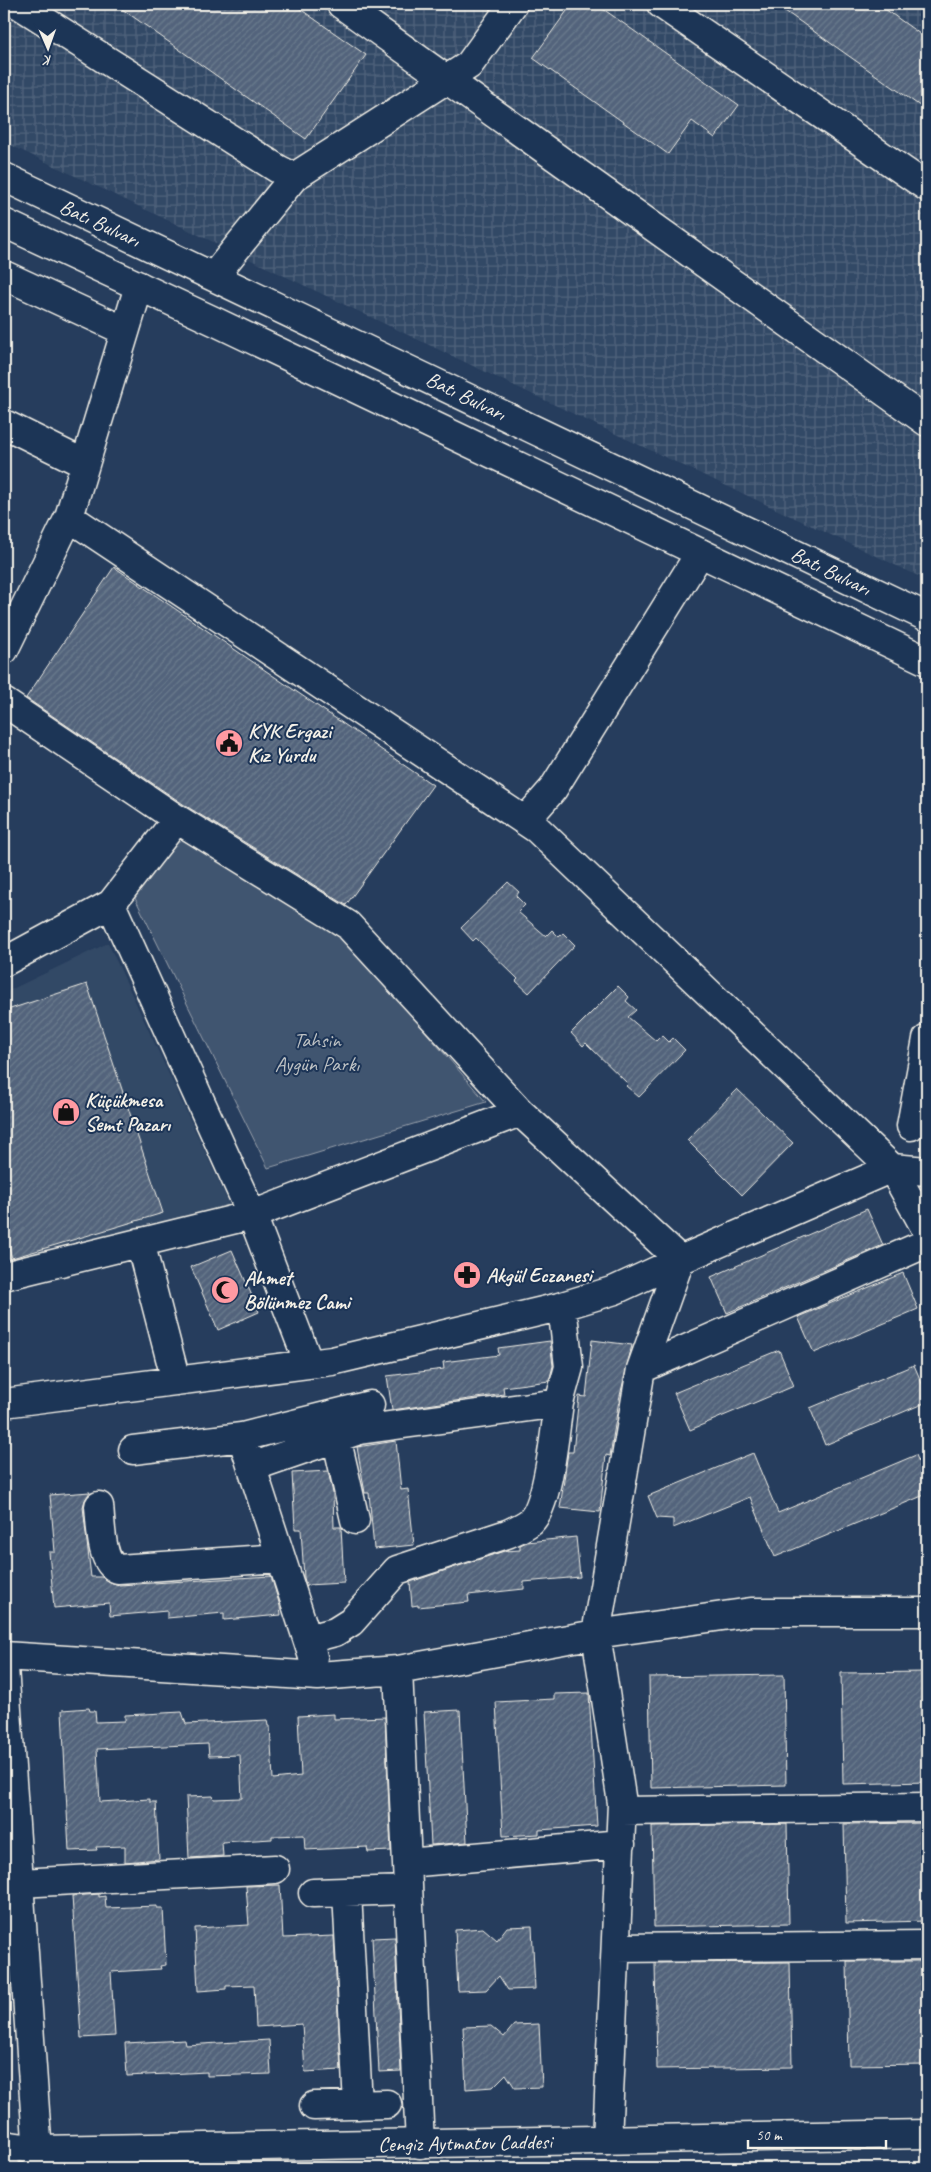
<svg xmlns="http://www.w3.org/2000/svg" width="931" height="2172" viewBox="0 0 931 2172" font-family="Caveat,sans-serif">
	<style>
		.built { fill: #334966 }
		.industrial { fill: url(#industrial-grid) }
		.park { fill: #40546f; stroke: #9aa2ac }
		.building { fill: url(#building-hatch); stroke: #f4f1e8 }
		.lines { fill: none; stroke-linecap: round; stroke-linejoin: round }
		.minor-casing { stroke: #f4f1e8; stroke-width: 31 }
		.major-casing { stroke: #f4f1e8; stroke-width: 31 }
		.minor { stroke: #1d3557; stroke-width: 28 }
		.major { stroke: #1d3557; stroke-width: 28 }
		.labels { text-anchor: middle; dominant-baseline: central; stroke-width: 4; stroke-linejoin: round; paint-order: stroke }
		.street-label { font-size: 21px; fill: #f4f1e8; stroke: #1d3557 }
		.poi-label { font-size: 21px; font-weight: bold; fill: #f4f1e8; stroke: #1d3557; text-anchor: start }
		.park-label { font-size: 21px; fill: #bec2c4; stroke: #1d3557 }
	</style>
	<defs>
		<pattern id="industrial-grid" width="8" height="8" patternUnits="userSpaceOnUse" patternTransform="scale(1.25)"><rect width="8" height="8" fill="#334966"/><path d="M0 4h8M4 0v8" fill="none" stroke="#51647c"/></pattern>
		<pattern id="building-hatch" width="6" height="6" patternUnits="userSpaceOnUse" patternTransform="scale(1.25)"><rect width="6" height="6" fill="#52647b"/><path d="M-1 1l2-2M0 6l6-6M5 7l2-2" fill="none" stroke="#6c7b8e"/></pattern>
	</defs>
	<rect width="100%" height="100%" fill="#263d5d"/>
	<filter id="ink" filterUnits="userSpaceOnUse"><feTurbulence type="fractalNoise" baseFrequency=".02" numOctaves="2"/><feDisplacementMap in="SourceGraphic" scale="10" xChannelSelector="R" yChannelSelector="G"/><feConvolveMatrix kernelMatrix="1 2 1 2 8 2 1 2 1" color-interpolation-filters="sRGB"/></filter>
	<g filter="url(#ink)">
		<path class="built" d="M108,943L231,1208L4,1266V993Z"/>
		<path class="industrial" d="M4,4H927V580L603,428L4,142Z"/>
		<path class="park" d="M179,838L336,928L486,1102L268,1168L131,890Z"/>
		<path class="building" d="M115,4H293L366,55L306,139Z
			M572,4H596L739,105L715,138L692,121L668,154L533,58Z
			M775,4H878L927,39V111Z
			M114,567L433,785L346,905L186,806L26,698Z
			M508,882L519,892L516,896L525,905L518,912L546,936L552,930L559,937L563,933L575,945L529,993L516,981L518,979L476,938L473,941L461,928Z
			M87,984L163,1213L12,1258L4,1233V1011Z
			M618,986L629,997L626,1001L636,1010L628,1017L656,1041L662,1035L669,1042L673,1038L685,1050L639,1097L626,1086L628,1084L586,1043L583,1046L571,1033Z
			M737,1089L793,1143L742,1195L687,1140Z
			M867,1209L883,1245L727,1313L711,1277Z
			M232,1250L259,1312L218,1330L191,1267Z
			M903,1273L918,1309L814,1353L798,1317Z
			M592,1340L632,1345L619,1400L610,1456L606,1455L600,1512L560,1508L568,1452H573L579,1396L586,1397Z
			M550,1341L553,1366L549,1381L503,1387L504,1394L392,1410L387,1376L444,1369L443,1362L499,1355L498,1348Z
			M779,1350L794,1386L690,1430L674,1393Z
			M914,1365L927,1395V1402L825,1445L810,1408Z
			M396,1441L401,1490L408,1489L414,1545L374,1549L369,1493H365L357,1447Z
			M753,1453L778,1513L916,1455L927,1481V1494L775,1557L750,1497L673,1528V1519L657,1518L648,1496Z
			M328,1471L333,1493L334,1527H341L344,1583L306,1585L304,1578L301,1529H295L292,1473Z
			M90,1492L85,1500L83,1507L91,1577H102L110,1582L119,1585L271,1576L280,1606L281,1615L224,1620V1613L167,1618V1611L110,1616L109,1603L54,1608L49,1552H55L50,1495Z
			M576,1537L580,1577L524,1582V1589L468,1595L469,1602L418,1607V1605L412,1606L410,1582L504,1551L520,1550V1545L527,1542Z
			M927,1672V1782L843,1784L841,1673Z
			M784,1675L786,1785L651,1788L649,1677Z
			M589,1693L597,1826L539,1830V1834L503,1836L496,1702L554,1699V1694Z
			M89,1708L90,1711H95L96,1722L125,1721V1715L182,1712L186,1724L267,1720L268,1726H270L273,1779L301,1776L298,1716L334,1714V1719L385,1717L391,1851L368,1852L367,1847L305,1850L304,1835L272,1836V1839L222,1842L223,1856L189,1858L186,1797L213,1796L214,1799L242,1798L240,1755L209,1756L208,1744L97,1749L100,1802L150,1799V1802H156L159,1859L125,1862V1846L96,1847L97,1850L69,1851L62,1710Z
			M460,1710L467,1842L431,1845L424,1712Z
			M927,1823V1921L846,1923L844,1824Z
			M787,1824L789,1924L654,1927L652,1826Z
			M280,1885L283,1938L334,1936L341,2070L305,2072L302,2024L256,2027L254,1985L226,1986V1989L198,1991L195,1928L249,1925L246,1886Z
			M99,1894V1897L105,1896L106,1908L157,1906V1908H163L166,1965L160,1966L161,1969L111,1972L115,2036L81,2038L72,1896Z
			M532,1926L535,1989L508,1990L499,1976L486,1990L458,1991L455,1930L483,1928L497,1940L507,1927Z
			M395,1937L401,2071L379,2072L372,1938Z
			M847,1961H927V2064L849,2065Z
			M790,1962L792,2067L657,2069L655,1963Z
			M539,2024L542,2087L515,2088L506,2074L493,2087L466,2089L463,2027L491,2026L504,2037L514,2025Z
			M185,2040L186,2045L269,2040L271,2074L207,2076V2072L127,2076L125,2043Z"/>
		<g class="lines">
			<defs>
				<path id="minor" d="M18,4L278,169L294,177L214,276
					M341,4L927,422
					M661,4L927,187
					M294,177L469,65L513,4
					M4,275L125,331
					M139,286L69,517L537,829L892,1168L927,1231
					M4,424L85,464
					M4,650L69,517
					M4,702L177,819L348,925L520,1112L680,1260L641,1369L596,1634L622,1803L607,2140
					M525,821L553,789L700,553
					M111,904L252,1215L309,1364
					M4,962L111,904L177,819
					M911,1126L927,1039
					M140,1242L176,1381
					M4,1276L252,1215L520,1112
					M641,1369L927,1243
					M4,1403L332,1361L559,1307L615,1290L680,1260L892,1168L927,1171
					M332,1419L355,1520
					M242,1437L313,1657
					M133,1450L242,1437L370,1405
					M252,1467L359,1430L559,1403L569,1367L564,1323L559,1307
					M99,1506C101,1523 100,1563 118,1569L280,1558
					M308,1639L335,1632L351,1622L397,1570L507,1534C516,1530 524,1527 531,1521C549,1503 555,1429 559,1403
					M4,1656L318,1676L398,1670L596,1634L751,1612H927
					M398,1670L420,2144
					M622,1811L927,1807
					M407,1863L621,1844
					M20,1883L275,1869
					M347,1892L358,2105
					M313,1893L408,1890
					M616,1948L927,1945
					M314,2106L387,2104"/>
				<path id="major" d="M4,177L927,617
					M4,223L216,322L927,661
					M4,1667L39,2168
					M4,2145L38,2150L927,2134
					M4,2155L5,2168"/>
			</defs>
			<use href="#minor" class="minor-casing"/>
			<use href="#major" class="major-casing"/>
			<use href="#minor" class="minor"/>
			<use href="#major" class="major"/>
		</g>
	</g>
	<defs>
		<symbol id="civic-disc" viewBox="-11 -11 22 22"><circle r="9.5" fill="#ff9aa2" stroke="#1d3557"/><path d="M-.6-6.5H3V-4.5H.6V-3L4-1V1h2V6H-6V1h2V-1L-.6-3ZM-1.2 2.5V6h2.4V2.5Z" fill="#111"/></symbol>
		<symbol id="shop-disc" viewBox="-11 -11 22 22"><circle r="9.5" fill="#ff9aa2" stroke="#1d3557"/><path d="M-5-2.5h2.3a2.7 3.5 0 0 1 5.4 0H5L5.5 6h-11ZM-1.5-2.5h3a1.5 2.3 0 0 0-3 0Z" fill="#111"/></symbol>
		<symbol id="pharmacy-disc" viewBox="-11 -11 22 22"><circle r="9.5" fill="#ff9aa2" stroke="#1d3557"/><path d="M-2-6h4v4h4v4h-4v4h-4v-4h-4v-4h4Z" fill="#111"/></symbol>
		<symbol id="mosque-disc" viewBox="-11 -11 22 22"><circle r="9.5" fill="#ff9aa2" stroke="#1d3557"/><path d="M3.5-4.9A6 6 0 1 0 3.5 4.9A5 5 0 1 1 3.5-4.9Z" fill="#111"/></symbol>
	</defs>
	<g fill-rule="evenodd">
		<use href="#civic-disc" x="213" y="727" width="32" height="32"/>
		<use href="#shop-disc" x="50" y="1096" width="32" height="32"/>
		<use href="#pharmacy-disc" x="451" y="1259" width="32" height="32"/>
		<use href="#mosque-disc" x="209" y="1274" width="32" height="32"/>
	</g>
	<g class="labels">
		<g class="street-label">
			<text transform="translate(100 223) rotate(25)">Batı Bulvarı</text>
			<text transform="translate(466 396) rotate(26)">Batı Bulvarı</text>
			<text transform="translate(831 571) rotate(26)">Batı Bulvarı</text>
			<text transform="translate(465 2143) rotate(-1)">Cengiz Aytmatov Caddesi</text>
		</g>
		<g class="poi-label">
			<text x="248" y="731">KYK Ergazi<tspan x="248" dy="24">Kız Yurdu</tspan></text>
			<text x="85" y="1100">Küçükmesa<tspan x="85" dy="24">Semt Pazarı</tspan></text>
			<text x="486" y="1275">Akgül Eczanesi</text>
			<text x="244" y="1278">Ahmet<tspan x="244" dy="24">Bölünmez Cami</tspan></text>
		</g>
		<g class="park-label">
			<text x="317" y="1040">Tahsin<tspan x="317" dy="24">Aygün Parkı</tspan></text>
		</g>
	</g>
	<rect width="931" height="2172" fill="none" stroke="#1d3557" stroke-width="20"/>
	<rect x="10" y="10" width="911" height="2152" fill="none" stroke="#f4f1e8" stroke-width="2" filter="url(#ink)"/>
	<g transform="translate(48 48) rotate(178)" stroke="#1d3557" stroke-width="4" paint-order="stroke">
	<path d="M0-4L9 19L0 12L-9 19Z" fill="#f4f1e8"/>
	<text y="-8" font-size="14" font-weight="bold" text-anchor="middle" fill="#f4f1e8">K</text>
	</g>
	<path d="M748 2140v8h138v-8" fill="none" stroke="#f4f1e8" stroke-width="2.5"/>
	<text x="756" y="2140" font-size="15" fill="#f4f1e8" stroke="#1d3557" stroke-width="4" paint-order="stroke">50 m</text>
</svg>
